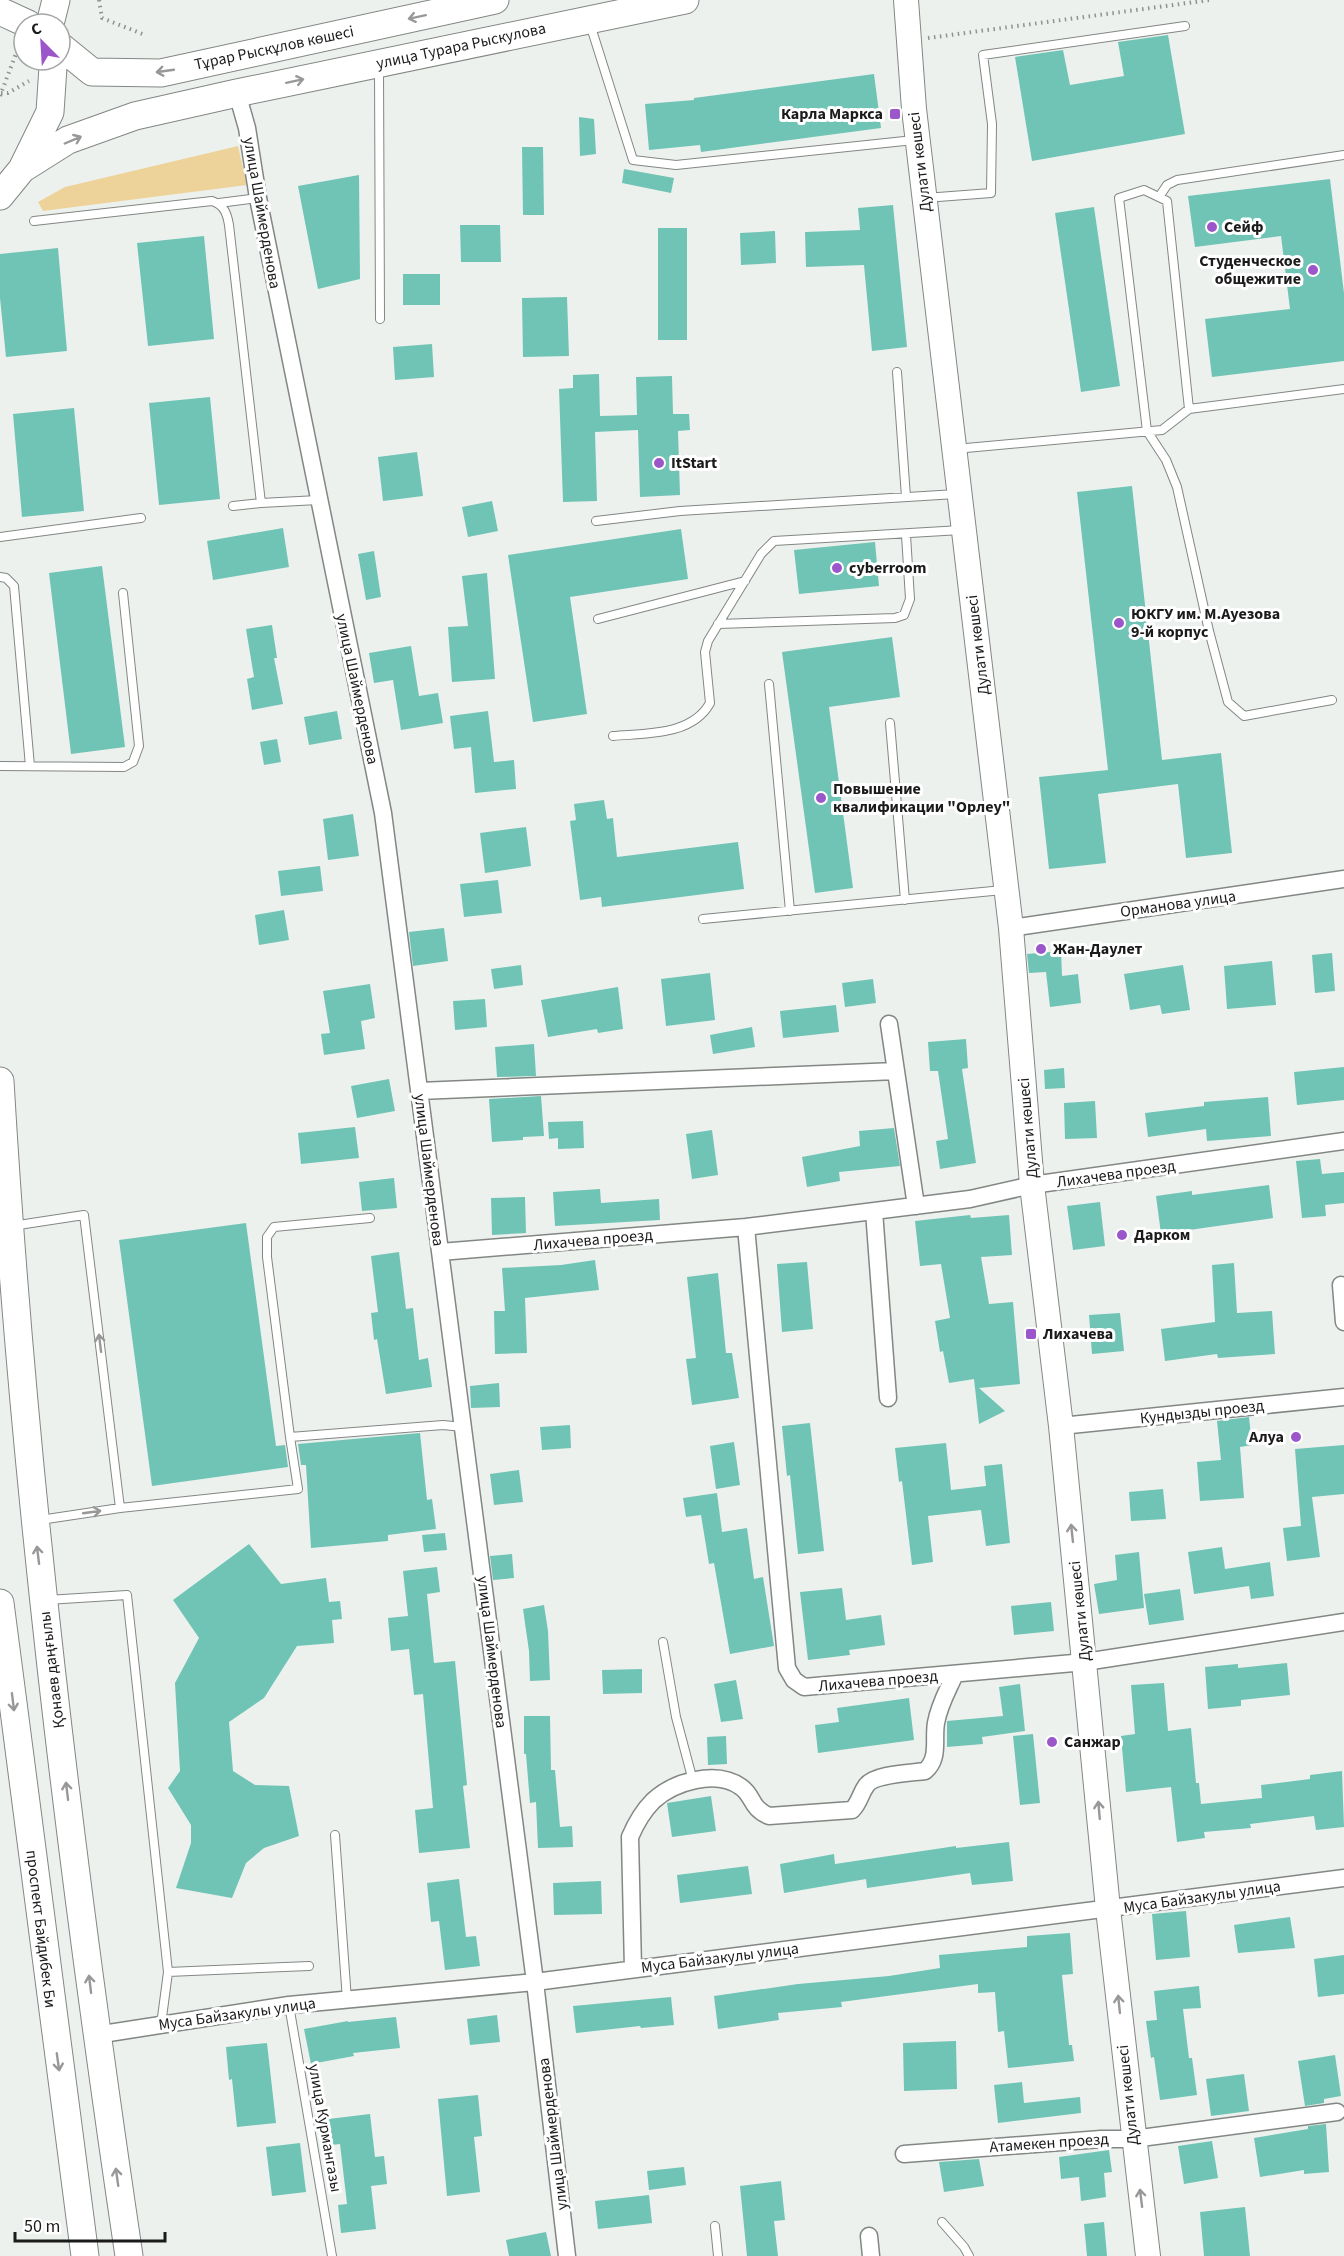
<svg xmlns="http://www.w3.org/2000/svg" width="1344" height="2256" viewBox="0 0 1344 2256" font-family="'Source Sans 3',sans-serif">
	<style>
		.green { fill: #edd39a }
		.building { fill: #6fc4b5 }
		.lines { fill: none; stroke-linecap: round; stroke-linejoin: round }
		.lane-casing { stroke: #838783; stroke-width: 10 }
		.street-casing { stroke: #838783; stroke-width: 19 }
		.secondary-casing { stroke: #838783; stroke-width: 26 }
		.primary-casing { stroke: #838783; stroke-width: 29 }
		.path { stroke: #8f9290; stroke-width: 4; stroke-dasharray: 1.5 4.5; stroke-linecap: butt }
		.lane { stroke: #fff; stroke-width: 8 }
		.street { stroke: #fff; stroke-width: 16 }
		.secondary { stroke: #fff; stroke-width: 24 }
		.primary { stroke: #fff; stroke-width: 27 }
		.oneway { stroke: #989898 }
		.poi-dot { fill: #9b56ca; stroke: #fff; stroke-width: 2 }
		.labels { text-anchor: middle; dominant-baseline: central; stroke-width: 6; stroke-linejoin: round; paint-order: stroke }
		.street-label { font-size: 16px; fill: #1a1b1a; stroke: #fff }
		.poi-label { font-size: 16px; font-weight: bold; fill: #1a1b1a; stroke: #fff; text-anchor: start }
	</style>
	<rect width="100%" height="100%" fill="#edf1ee"/>
	<path class="green" d="M238,146L247,185L43,211L38,202L65,187Z"/>
	<path class="building" d="M1168,35L1185,134L1032,161L1015,57L1063,50L1070,85L1124,76L1118,42Z
		M874,74L881,128L701,152L700,145L649,150L645,104L694,100V98Z
		M579,117L594,119L596,154L580,156Z
		M522,147H543L544,215H523Z
		M624,169L674,178L671,193L622,183Z
		M359,175L360,279L318,289L298,186Z
		M1330,179L1344,293V361L1212,377L1205,319L1290,309L1281,236L1195,247L1188,196Z
		M893,205L907,347L872,351L864,265L806,267L805,232L860,230L858,208Z
		M1094,207L1120,386L1081,392L1055,213Z
		M460,225H500L501,262H461Z
		M658,228H687V340H658Z
		M775,231L776,263L741,265L740,233Z
		M204,236L214,339L148,346L137,243Z
		M58,248L67,351L6,357L0,298V254Z
		M403,274H440V305H403Z
		M567,297L569,356L523,357L522,298Z
		M432,344L434,377L395,380L393,347Z
		M599,374L600,416L637,415L636,377L672,376L673,414H689L690,430L678,431L680,495L640,497L638,430L595,432L597,501L563,502L559,389L573,388V375Z
		M210,397L220,499L159,505L149,403Z
		M74,408L84,511L22,517L13,414Z
		M417,452L423,496L383,501L378,457Z
		M1132,486L1162,760L1221,753L1232,853L1186,858L1178,784L1098,794L1106,863L1049,869L1039,777L1108,770L1077,492Z
		M492,501L498,531L468,537L462,507Z
		M283,528L289,567L213,580L207,541Z
		M681,529L688,579L570,597L587,714L533,722L508,555Z
		M875,542L879,586L799,594L794,550Z
		M374,551L381,597L366,600L358,554Z
		M102,566L125,747L71,754L49,573Z
		M487,573L495,679L452,682L448,627L468,626L462,576Z
		M272,625L277,658H274L283,704L252,710L247,679L254,677L246,629Z
		M892,637L900,697L829,707L853,888L815,893L782,652Z
		M411,646L419,696L438,693L443,723L401,730L393,680L374,683L369,653Z
		M337,711L342,739L309,745L304,717Z
		M488,711L494,762L514,760L516,789L475,793L471,747L454,749L450,716Z
		M277,739L281,762L264,765L260,742Z
		M604,800L607,819L613,818L617,857L738,842L744,889L602,907L601,897L580,900L570,821L576,820L574,804Z
		M353,814L359,856L328,860L323,819Z
		M526,827L531,866L485,873L480,833Z
		M320,866L323,891L281,896L278,871Z
		M498,880L502,913L464,917L460,884Z
		M284,910L289,940L259,945L255,915Z
		M444,928L448,961L413,966L409,932Z
		M1061,951L1062,976L1078,974L1081,1003L1050,1007L1046,972L1029,973L1027,954Z
		M1332,953L1335,991L1315,993L1312,955Z
		M1272,961L1276,1005L1227,1009L1224,966Z
		M521,965L523,985L494,989L491,969Z
		M1183,965L1190,1010L1162,1014L1160,1005L1130,1010L1124,974Z
		M710,973L715,1020L666,1026L661,979Z
		M873,979L876,1003L845,1007L842,983Z
		M370,984L375,1018L361,1021L365,1049L324,1055L321,1034L330,1033L323,991Z
		M618,987L623,1029L598,1033L597,1029L548,1037L541,1000Z
		M485,999L487,1027L455,1030L453,1001Z
		M836,1005L839,1032L783,1038L780,1011Z
		M752,1027L755,1047L713,1054L710,1035Z
		M966,1039L968,1068L962,1069L976,1163L940,1169L936,1141L948,1139L938,1071H930L928,1042Z
		M534,1044L536,1076L497,1077L495,1047Z
		M1344,1067V1100L1297,1105L1294,1072Z
		M1064,1068L1065,1088L1045,1089L1044,1070Z
		M389,1079L395,1111L357,1118L351,1086Z
		M541,1096L544,1136L523,1137V1140L492,1142L489,1099Z
		M1268,1097L1271,1136L1207,1141L1206,1129L1148,1137L1145,1113L1204,1106V1102Z
		M1095,1101L1097,1138L1065,1139L1064,1103Z
		M583,1121L584,1148L558,1149V1138L549,1139L548,1122Z
		M355,1127L359,1158L301,1164L298,1133Z
		M894,1128L900,1166L839,1172L840,1181L807,1187L802,1157L860,1146L859,1131Z
		M712,1130L718,1175L692,1179L686,1134Z
		M1320,1159L1322,1174L1344,1172V1203L1325,1205L1326,1216L1302,1218L1296,1161Z
		M394,1178L397,1208L362,1211L359,1182Z
		M1269,1185L1273,1218L1161,1234L1156,1196L1192,1191V1195Z
		M600,1189L601,1203L659,1199L660,1220L555,1226L553,1192Z
		M525,1197L526,1233L492,1235L491,1198Z
		M1100,1202L1105,1246L1073,1250L1067,1206Z
		M970,1215L971,1218L1009,1215L1012,1255L981,1257L989,1304L1013,1302L1020,1384L979,1388L1005,1411L979,1424L974,1379L949,1383L943,1351L940,1352L935,1321L950,1318L941,1264L920,1266L915,1221Z
		M246,1223L276,1446L285,1445L288,1467L152,1486L119,1240Z
		M399,1252L406,1309L413,1308L419,1360L428,1358L432,1387L386,1394L377,1339L374,1340L371,1313L378,1312L371,1256Z
		M595,1260L599,1290L525,1298L527,1353L495,1354L494,1311H505L502,1268L561,1265Z
		M807,1262L813,1329L782,1332L777,1264Z
		M1234,1263L1237,1313L1272,1311L1275,1354L1218,1358L1217,1354L1165,1361L1161,1329L1215,1322L1212,1265Z
		M718,1273L726,1353H732L739,1398L692,1405L686,1359L696,1358L687,1277Z
		M1120,1313L1124,1351L1092,1354L1089,1315Z
		M499,1383L500,1407L471,1408L470,1386Z
		M1249,1417L1252,1445L1240,1447L1244,1498L1200,1501L1197,1462L1221,1460L1217,1421Z
		M810,1423L824,1551L798,1554L790,1475L787,1476L782,1426Z
		M570,1425L571,1448L542,1450L540,1427Z
		M420,1433L427,1500L432,1499L436,1529L388,1535V1541L311,1548L306,1465H301L298,1444Z
		M734,1442L740,1485L716,1489L710,1446Z
		M946,1443L951,1490L986,1486L984,1466L1002,1464L1010,1543L986,1546L981,1510L928,1516L933,1562L912,1565L902,1481L899,1482L895,1448Z
		M1344,1445V1494L1312,1497L1320,1557L1287,1561L1283,1528L1301,1526L1295,1449Z
		M519,1470L523,1502L494,1505L490,1474Z
		M1163,1489L1166,1519L1131,1521L1129,1492Z
		M717,1493L722,1532L747,1528L754,1579L763,1577L774,1646L730,1654L714,1563L709,1564L701,1515L686,1517L683,1498Z
		M445,1533L447,1550L424,1552L422,1535Z
		M249,1544L281,1584L326,1578L329,1602L340,1601L342,1619L332,1620L334,1643L297,1646L264,1698L229,1722L233,1771L255,1785L289,1786L299,1836L264,1848L246,1863L232,1898L176,1888L191,1843V1825L168,1788L180,1771L175,1683L199,1638L173,1600Z
		M1222,1547L1225,1569L1270,1562L1274,1596L1251,1599L1249,1586L1194,1594L1188,1552Z
		M1139,1552L1144,1608L1099,1614L1094,1584L1117,1580L1115,1555Z
		M512,1554L514,1578L493,1580L490,1556Z
		M437,1567L440,1592L427,1594L434,1663L455,1661L467,1785L463,1786L470,1848L419,1853L415,1810L433,1808L423,1694L414,1695L409,1649L391,1651L388,1618L408,1616L403,1571Z
		M842,1588L846,1620L881,1615L885,1645L849,1650L850,1655L808,1660L800,1592Z
		M1180,1589L1184,1620L1149,1625L1144,1594Z
		M1051,1602L1054,1631L1014,1635L1011,1606Z
		M544,1605L548,1631L550,1680L530,1681L529,1651L523,1609Z
		M1287,1663L1290,1695L1241,1700V1706L1208,1709L1205,1667L1238,1664V1668Z
		M642,1669V1693L603,1694L602,1670Z
		M736,1680L743,1719L721,1722L714,1684Z
		M1164,1683L1168,1731L1191,1728L1196,1783H1199L1201,1804L1262,1798L1261,1785L1310,1779V1775L1342,1771L1344,1827L1316,1830L1314,1816L1250,1824L1251,1828L1204,1832L1205,1838L1177,1842L1171,1787L1126,1792L1121,1736L1135,1734L1131,1685Z
		M1020,1684L1025,1731L982,1737L983,1744L947,1747V1721L1003,1716L999,1687Z
		M909,1698L914,1740L818,1753L815,1725L839,1722L837,1708Z
		M524,1716H550L551,1770H555L560,1827L572,1826L573,1847L538,1848L536,1802L530,1803L526,1754H524Z
		M1033,1734L1040,1803L1020,1805L1013,1736Z
		M726,1736L727,1764L708,1765L707,1737Z
		M711,1796L716,1831L672,1837L667,1803Z
		M1009,1842L1013,1881L972,1885L970,1873L867,1888L866,1879L784,1893L780,1864L834,1854L835,1864L956,1846V1848Z
		M748,1866L752,1894L680,1903L677,1875Z
		M459,1879L466,1937L476,1936L480,1966L445,1970L439,1921L431,1922L427,1883Z
		M601,1881L602,1914L554,1915L553,1883Z
		M1186,1911L1190,1957L1156,1960L1152,1914Z
		M1290,1917L1295,1948L1238,1953L1234,1925Z
		M1070,1933L1073,1974L1062,1975L1069,2045H1072L1074,2061L1008,2068L1004,2031L998,2032L995,1992L978,1993V1984L841,2002L842,2007L778,2013L779,2020L718,2029L714,1996L798,1984L889,1976L940,1968L939,1955L1027,1947V1936Z
		M1344,1955V1994L1318,1997L1314,1959Z
		M1199,1986L1201,2008L1183,2009L1189,2058H1192L1197,2095L1160,2100L1154,2057L1151,2058L1146,2021L1157,2020L1154,1991Z
		M671,1997L674,2025L641,2028L640,2026L576,2033L573,2006Z
		M497,2015L500,2042L470,2045L467,2019Z
		M396,2017L400,2048L353,2053L354,2056L311,2064L304,2029L348,2021V2022Z
		M956,2041L957,2089L904,2091L903,2043Z
		M267,2043L276,2123L237,2127L232,2079L229,2080L226,2047Z
		M1335,2055L1341,2096L1324,2099V2103L1305,2106L1298,2061Z
		M1244,2074L1249,2111L1211,2116L1206,2079Z
		M1022,2082L1024,2103L1080,2097L1081,2113L998,2123L994,2085Z
		M478,2095L482,2136L474,2137L480,2192L447,2196L438,2099Z
		M370,2114L375,2157L384,2156L387,2184L371,2186L376,2229L341,2233L338,2205L347,2204L340,2144L323,2146L320,2120Z
		M1326,2124L1329,2172L1304,2174V2170L1260,2177L1254,2138L1308,2129V2126Z
		M1212,2141L1218,2178L1184,2184L1178,2146Z
		M300,2143L306,2192L272,2196L266,2147Z
		M1109,2150L1112,2172L1104,2173L1106,2197L1081,2201L1079,2177L1061,2179L1059,2157Z
		M979,2159L984,2186L944,2192L939,2162Z
		M684,2167L686,2185L649,2190L647,2171Z
		M781,2181L785,2220L774,2221L778,2256H747L740,2186Z
		M649,2195L652,2223L598,2229L595,2201Z
		M1245,2207L1250,2256H1204L1200,2212Z
		M1104,2222L1107,2256H1087L1084,2224Z
		M546,2232L551,2256H509L506,2240Z"/>
	<g class="lines">
		<defs>
			<path id="lane" d="M590,24L633,160L676,165L914,140
				M379,68L380,319
				M1159,197L1167,185L1177,180L1344,155
				M925,198L991,193L992,124L983,55L1185,26
				M219,203L258,198
				M34,221L212,201C224,205 227,213 229,225L261,503L318,500
				M897,372L906,497
				M1189,409L1167,201L1144,190L1119,198L1147,431L1166,460L1177,487L1209,631L1228,702L1244,716L1332,700
				M955,449L1162,430L1189,409L1344,389
				M233,506L261,503
				M596,521L680,511L956,494
				M0,537L141,518
				M0,577L6,578L14,586L30,766
				M598,619L745,581
				M718,624L895,618L904,615L910,599L906,535
				M769,684L790,911
				M890,723L905,900
				M613,736C645,733 692,736 710,703L705,652L708,641L761,554L774,541L961,530
				M0,766L124,767L133,762L139,746L123,593
				M703,919L1003,890
				M12,1226L84,1215L120,1508L40,1520
				M290,1437L267,1257V1237L274,1227L370,1218
				M120,1508L298,1489L290,1437L443,1425L463,1427
				M47,1600L127,1595L168,1972L161,2025
				M663,1642L676,1717L693,1781
				M335,1835L347,2000
				M168,1972L309,1966
				M289,2005L332,2256
				M942,2222L964,2247L969,2256
				M715,2226L718,2256"/>
			<path id="street" d="M237,93L247,128L258,198L383,813L535,1982L567,2256
				M1011,928L1344,879
				M889,1024L916,1206
				M419,1091L896,1071
				M874,1211L888,1398
				M746,1227L787,1668L794,1680L804,1687L1085,1662L1344,1622
				M440,1252L746,1227L970,1199L1032,1185L1344,1141
				M1341,1285L1344,1322
				M1061,1426L1344,1397
				M633,1969L630,1837C636,1823 642,1812 653,1801C673,1782 716,1769 741,1787C754,1796 750,1808 769,1816L852,1810C860,1802 860,1794 866,1786C873,1774 911,1773 925,1771C940,1758 933,1740 936,1723C939,1705 948,1690 955,1674
				M96,2035L289,2005L535,1982L1344,1878
				M904,2154L1101,2139H1133L1337,2112
				M869,2236L871,2256"/>
			<path id="secondary" d="M906,0L914,109L1011,928L1032,1185L1061,1426L1108,1909L1148,2256"/>
			<path id="primary" d="M0,11L28,24
				M50,24L56,0
				M60,46L92,72L161,73L495,0
				M22,169L50,112L53,67L52,60
				M0,196L22,169L68,140L135,116L237,93L685,0
				M0,1081C23,1475 71,1866 129,2256
				M0,1603L85,2256"/>
		</defs>
		<use href="#lane" class="lane-casing"/>
		<use href="#street" class="street-casing"/>
		<use href="#secondary" class="secondary-casing"/>
		<use href="#primary" class="primary-casing"/>
		<path class="path" d="M99,0L102,18L145,35
			M928,38L1210,0
			M1,93H8L29,81
			M0,96L20,43"/>
		<use href="#lane" class="lane"/>
		<use href="#street" class="street"/>
		<use href="#secondary" class="secondary"/>
		<use href="#primary" class="primary"/>
	</g>
	<defs><path id="oneway-shaft" d="M-6 0H5M1.5-3L5.5 0L1.5 3" fill="none" stroke-width="1.6" stroke-linecap="round" stroke-linejoin="round" transform="scale(1.5)"/></defs>
	<g class="oneway">
		<use href="#oneway-shaft" transform="translate(417 17) rotate(168)"/>
		<use href="#oneway-shaft" transform="translate(165 71) rotate(172)"/>
		<use href="#oneway-shaft" transform="translate(295 81) rotate(-12)"/>
		<use href="#oneway-shaft" transform="translate(73 140) rotate(-23)"/>
		<use href="#oneway-shaft" transform="translate(100 1343) rotate(-97)"/>
		<use href="#oneway-shaft" transform="translate(92 1512) rotate(-8)"/>
		<use href="#oneway-shaft" transform="translate(1072 1533) rotate(-96)"/>
		<use href="#oneway-shaft" transform="translate(38 1555) rotate(-97)"/>
		<use href="#oneway-shaft" transform="translate(13 1702) rotate(83)"/>
		<use href="#oneway-shaft" transform="translate(67 1791) rotate(-97)"/>
		<use href="#oneway-shaft" transform="translate(1099 1810) rotate(-95)"/>
		<use href="#oneway-shaft" transform="translate(90 1984) rotate(-97)"/>
		<use href="#oneway-shaft" transform="translate(1119 2004) rotate(-96)"/>
		<use href="#oneway-shaft" transform="translate(58 2062) rotate(82)"/>
		<use href="#oneway-shaft" transform="translate(117 2177) rotate(-98)"/>
		<use href="#oneway-shaft" transform="translate(1141 2198) rotate(-97)"/>
	</g>
	<g class="poi-dot">
		<rect x="889" y="108" width="12" height="12" rx="3"/>
		<circle cx="1212" cy="227" r="6"/>
		<circle cx="1313" cy="270" r="6"/>
		<circle cx="659" cy="463" r="6"/>
		<circle cx="837" cy="568" r="6"/>
		<circle cx="1119" cy="623" r="6"/>
		<circle cx="821" cy="798" r="6"/>
		<circle cx="1041" cy="949" r="6"/>
		<circle cx="1122" cy="1235" r="6"/>
		<rect x="1025" y="1328" width="12" height="12" rx="3"/>
		<circle cx="1296" cy="1437" r="6"/>
		<circle cx="1052" cy="1742" r="6"/>
	</g>
	<g class="labels">
		<g class="street-label">
			<text transform="translate(461 46) rotate(-12)">улица Турара Рыскулова</text>
			<text transform="translate(274 48) rotate(-12)">Тұрар Рыскұлов көшесі</text>
			<text transform="translate(920 162) rotate(-97)">Дулати көшесі</text>
			<text transform="translate(262 213) rotate(80)">улица Шаймерденова</text>
			<text transform="translate(978 645) rotate(-97)">Дулати көшесі</text>
			<text transform="translate(357 689) rotate(78)">улица Шаймерденова</text>
			<text transform="translate(1178 904) rotate(-8)">Орманова улица</text>
			<text transform="translate(1028 1128) rotate(-95)">Дулати көшесі</text>
			<text transform="translate(429 1170) rotate(83)">улица Шаймерденова</text>
			<text transform="translate(1116 1174) rotate(-8)">Лихачева проезд</text>
			<text transform="translate(593 1240) rotate(-5)">Лихачева проезд</text>
			<text transform="translate(1202 1412) rotate(-6)">Кундызды проезд</text>
			<text transform="translate(1080 1611) rotate(-96)">Дулати көшесі</text>
			<text transform="translate(492 1652) rotate(83)">улица Шаймерденова</text>
			<text transform="translate(52 1670) rotate(-97)">Қонаев даңғылы</text>
			<text transform="translate(878 1681) rotate(-5)">Лихачева проезд</text>
			<text transform="translate(1202 1897) rotate(-8)">Муса Байзакулы улица</text>
			<text transform="translate(41 1929) rotate(83)">проспект Байдибек Би</text>
			<text transform="translate(720 1958) rotate(-7)">Муса Байзакулы улица</text>
			<text transform="translate(237 2014) rotate(-8)">Муса Байзакулы улица</text>
			<text transform="translate(1128 2095) rotate(-96)">Дулати көшесі</text>
			<text transform="translate(325 2128) rotate(80)">улица Курмангазы</text>
			<text transform="translate(553 2134) rotate(-97)">улица Шаймерденова</text>
			<text transform="translate(1049 2143) rotate(-4)">Атамекен проезд</text>
		</g>
		<g class="poi-label">
			<text x="883" y="114" text-anchor="end">Карла Маркса</text>
			<text x="1224" y="227">Сейф</text>
			<text x="1301" y="261" text-anchor="end">Студенческое<tspan x="1301" dy="18">общежитие</tspan></text>
			<text x="671" y="463">ItStart</text>
			<text x="849" y="568">cyberroom</text>
			<text x="1131" y="614">ЮКГУ им. М.Ауезова<tspan x="1131" dy="18">9-й корпус</tspan></text>
			<text x="833" y="789">Повышение<tspan x="833" dy="18">квалификации "Орлеу"</tspan></text>
			<text x="1053" y="949">Жан-Даулет</text>
			<text x="1134" y="1235">Дарком</text>
			<text x="1043" y="1334">Лихачева</text>
			<text x="1284" y="1437" text-anchor="end">Алуа</text>
			<text x="1064" y="1742">Санжар</text>
		</g>
	</g>
	<g transform="translate(42 42) rotate(336)"><circle r="28" fill="#ffffff" stroke="#a3a4a3" stroke-width="1.5"/>
	<path d="M0-4.5L10 22L0 15L-10 22Z" fill="#9b56ca"/>
	<text y="-9" font-size="16" font-weight="bold" text-anchor="middle" fill="#1a1b1a">С</text>
	</g>
	<path d="M15 2232v9h150v-9" fill="none" stroke="#1a1b1a" stroke-width="3"/>
	<text x="24" y="2232" font-size="18" fill="#1a1b1a" stroke="#ffffff" stroke-width="4.5" paint-order="stroke">50 m</text>
</svg>
